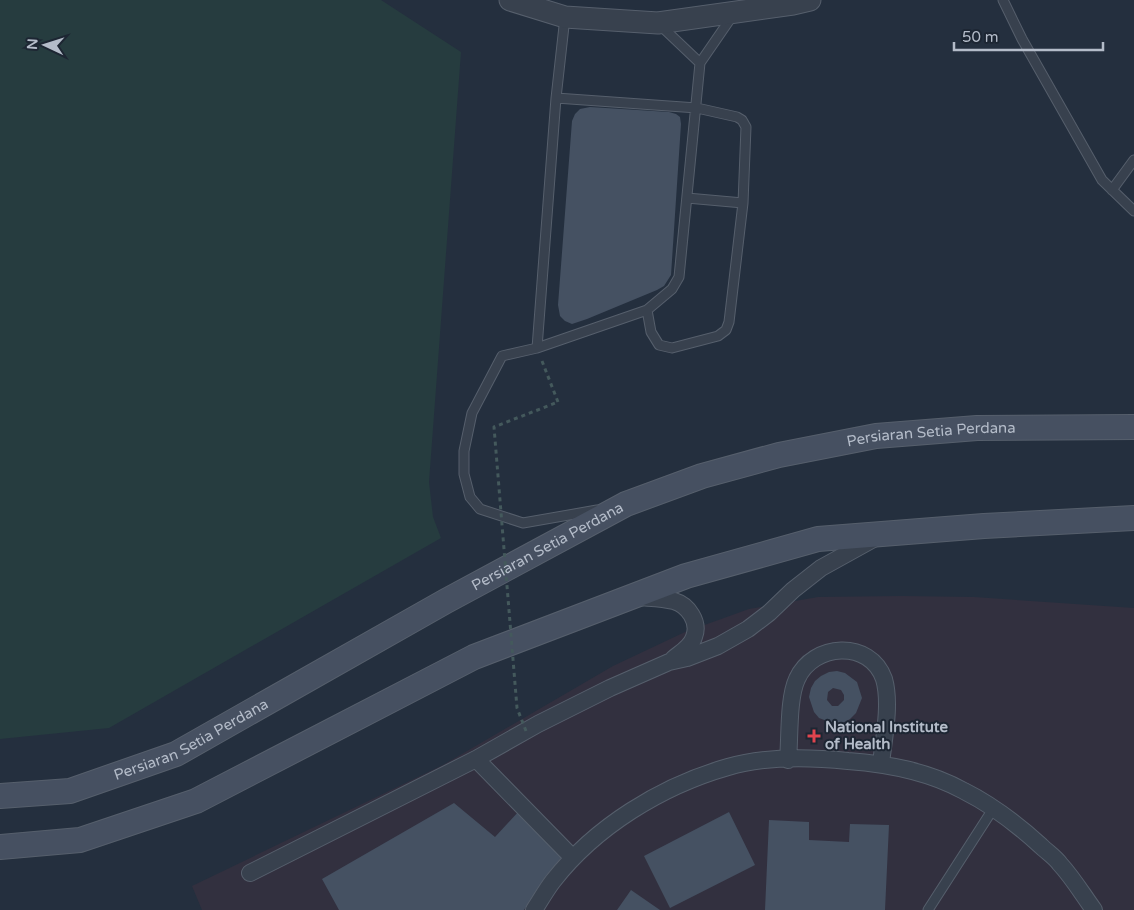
<svg xmlns="http://www.w3.org/2000/svg" width="1134" height="910" viewBox="0 0 1134 910" font-family="'Varela Round',sans-serif">
	<style>
		.medical { fill: #32303f }
		.green { fill: #263c3f }
		.building { fill: #455162; fill-rule: evenodd }
		.lines { fill: none; stroke-linecap: round; stroke-linejoin: round }
		.service-casing { stroke: #565f6c; stroke-width: 11 }
		.minor-casing { stroke: #565f6c; stroke-width: 18 }
		.tertiary-casing { stroke: #565f6c; stroke-width: 23 }
		.secondary-casing { stroke: #565f6c; stroke-width: 26 }
		.path { stroke: #44595c; stroke-width: 3; stroke-dasharray: 4 4; stroke-linecap: butt }
		.service { stroke: #38414e; stroke-width: 9 }
		.minor { stroke: #38414e; stroke-width: 16 }
		.tertiary { stroke: #38414e; stroke-width: 21 }
		.secondary { stroke: #465061; stroke-width: 24 }
		.path-bridge { stroke: #44595c; stroke-width: 3; stroke-dasharray: 4 4; stroke-linecap: butt }
		.health-dot { fill: #e0444e; stroke: #1d2633; stroke-width: 2 }
		.labels { text-anchor: middle; dominant-baseline: central; stroke-width: 4; stroke-linejoin: round; paint-order: stroke }
		.street-label { font-size: 15px; fill: #b4bcc9; stroke: #1d2633 }
		.poi-label { font-size: 15px; font-weight: bold; fill: #b4bcc9; stroke: #1d2633; text-anchor: start }
	</style>
	<rect width="100%" height="100%" fill="#242f3e"/>
	<path class="medical" d="M902,596L974,597L1134,608V910H202L192,886L443,765L613,666L685,632L749,609L818,597Z"/>
	<path class="green" d="M0,0H381L461,52L429,482L433,517L441,538L109,728L0,739Z"/>
	<path class="building" d="M590,107L669,112L676,114L680,117L681,124L671,275L664,286L657,290L587,319L572,324L565,321L560,316L558,305L572,121L575,114L580,109Z
		M837,671L845,673L857,682L862,698L856,713L850,719L843,723L835,724L819,718L814,712L809,697L811,688L815,681L821,676L829,672ZM833,688L841,690L844,695V700L838,706H832L827,700L828,692Z
		M454,803L495,837L519,811L564,854L546,876L524,910H339L322,879Z
		M729,812L755,865L670,908L644,856Z
		M769,820L809,822V840L849,842L850,824L889,825L885,910H765Z
		M631,890L660,910H617Z"/>
	<g class="lines">
		<defs>
			<path id="service" d="M1003,0L1022,39L1102,180L1134,211
				M565,17L556,98L537,348L502,356L472,413L464,451V474L470,497L480,509L523,523L597,510
				M660,25L700,63
				M556,98L697,108L737,117L742,120L746,127L743,203L729,322L726,330L718,336L672,348L659,345L651,332L647,310
				M1112,190L1134,160
				M687,198L743,203
				M537,348L647,310L672,289L679,277L700,63L733,15
				M928,910L993,809"/>
			<path id="minor" d="M639,597C650,598 662,598 674,601C688,605 700,622 694,637C691,647 680,653 673,659
				M476,759L573,858
				M788,760C790,738 788,698 797,679C813,643 870,639 884,679C891,703 884,738 881,763
				M250,873L476,759L538,724L610,688L669,662L687,658L718,646L748,629L769,613L793,590L821,568L877,537
				M534,910C540,901 546,890 553,881C595,827 661,786 728,767C765,756 809,757 848,761C888,764 928,771 964,791C992,805 1018,825 1041,846C1047,852 1055,857 1060,864C1073,878 1083,895 1094,910"/>
			<path id="tertiary" d="M510,0L565,17L658,23L793,4L810,0"/>
			<g id="secondary">
				<path id="s1" d="M0,796L70,791L176,754L446,601L626,504L702,476L779,455L876,436L977,428L1134,427"/>
				<path d="M0,847L80,840L196,801L474,657L686,576L818,539L984,526L1134,518"/>
			</g>
		</defs>
		<use href="#service" class="service-casing"/>
		<use href="#minor" class="minor-casing"/>
		<use href="#tertiary" class="tertiary-casing"/>
		<use href="#secondary" class="secondary-casing"/>
		<path class="path" d="M542,361L558,402"/>
		<use href="#service" class="service"/>
		<use href="#minor" class="minor"/>
		<use href="#tertiary" class="tertiary"/>
		<use href="#secondary" class="secondary"/>
		<path class="path-bridge" d="M526,731L517,708L494,427L558,402"/>
	</g>
	<path class="health-dot" d="M811.5 728.5h5v5h5v5h-5v5h-5v-5h-5v-5h5z"/>
	<g class="labels">
		<g class="street-label">
			<text stroke="none"><textPath href="#s1" startOffset="1012">Persiaran Setia Perdana</textPath></text>
			<text stroke="none"><textPath href="#s1" startOffset="608">Persiaran Setia Perdana</textPath></text>
			<text stroke="none"><textPath href="#s1" startOffset="202">Persiaran Setia Perdana</textPath></text>
		</g>
		<g class="poi-label">
			<text x="825" y="727">National Institute<tspan x="825" dy="17">of Health</tspan></text>
		</g>
	</g>
	<g transform="translate(45 45) rotate(274)" stroke="#1d2633" stroke-width="4" paint-order="stroke">
	<path d="M0-4L9 19L0 12L-9 19Z" fill="#b4bcc9"/>
	<text y="-8" font-size="14" font-weight="bold" text-anchor="middle" fill="#b4bcc9">N</text>
	</g>
	<path d="M954 42v8h149v-8" fill="none" stroke="#b4bcc9" stroke-width="2.5"/>
	<text x="962" y="42" font-size="15" fill="#b4bcc9" stroke="#1d2633" stroke-width="4" paint-order="stroke">50 m</text>
</svg>
